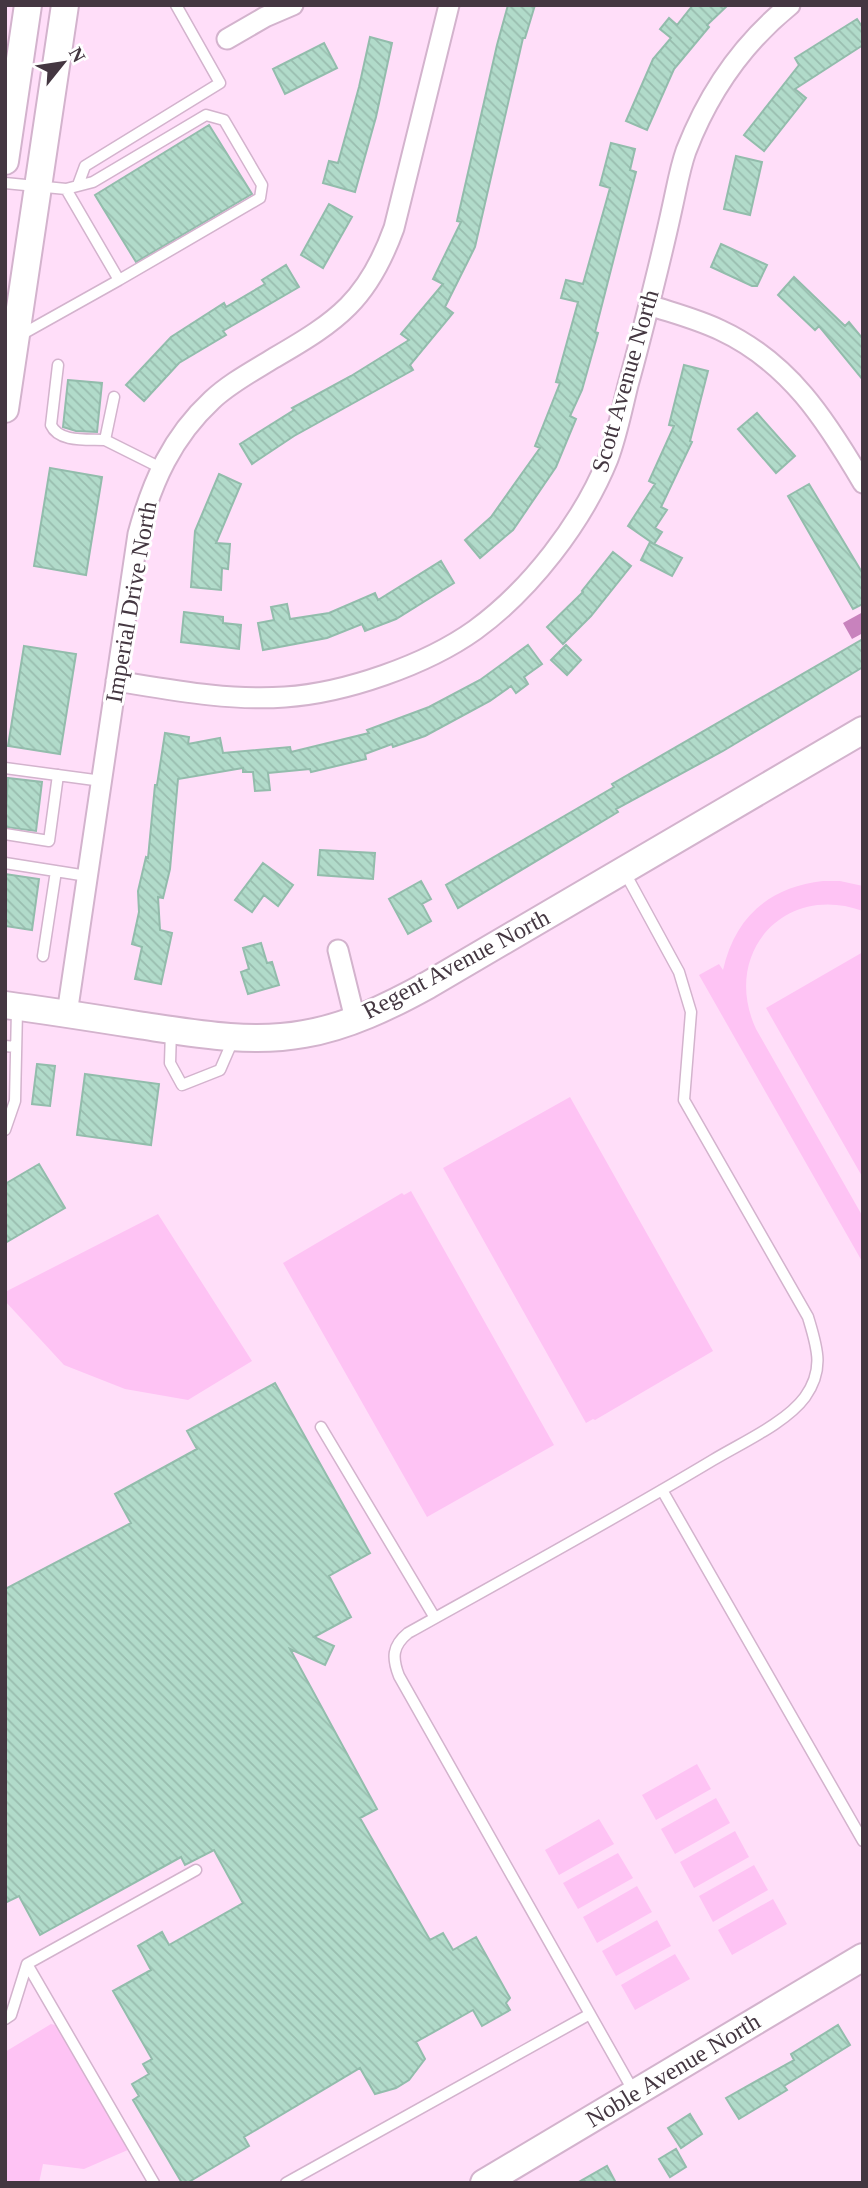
<svg xmlns="http://www.w3.org/2000/svg" width="868" height="2188" viewBox="0 0 868 2188" font-family="Georgia,serif">
	<style>
		.green { fill: #fec3f4 }
		.water { fill: #c882bd }
		.building { fill: url(#building-back-hatch); stroke: #93bcac; stroke-width: 2 }
		.lines { fill: none; stroke-linecap: round; stroke-linejoin: round }
		.lane-casing { stroke: #d3b3cd; stroke-width: 13 }
		.street-casing { stroke: #d3b3cd; stroke-width: 23 }
		.secondary-casing { stroke: #d3b3cd; stroke-width: 30 }
		.lane { stroke: #fff; stroke-width: 10 }
		.street { stroke: #fff; stroke-width: 19 }
		.secondary { stroke: #fff; stroke-width: 26 }
		.labels { text-anchor: middle; dominant-baseline: central; stroke-width: 6; stroke-linejoin: round; paint-order: stroke }
		.street-label { font-size: 24px; fill: #443741; stroke: #fff }
	</style>
	<defs>
		<pattern id="building-back-hatch" width="6" height="6" patternUnits="userSpaceOnUse" patternTransform="scale(1.75)"><rect width="6" height="6" fill="#b1dbca"/><path d="M-1 5l2 2M0 0l6 6M5-1l2 2" fill="none" stroke="#99bdaf"/></pattern>
	</defs>
	<rect width="100%" height="100%" fill="#ffdef9"/>
	<path class="green" d="M823,881H840L863,886V911C784,882 721,954 756,1029L863,1217V1263L699,975L719,964L723,970C735,917 769,887 823,881Z
		M863,952V1178L766,1008Z
		M570,1097L713,1351L595,1420L593,1419L586,1423L443,1168Z
		M411,1191L554,1445L427,1517L283,1263L402,1193L404,1195Z
		M158,1214L252,1361L188,1400L125,1389L64,1365L5,1301V1292Z
		M697,1764L711,1789L656,1820L642,1795Z
		M716,1798L730,1823L675,1854L661,1829Z
		M599,1819L614,1844L559,1875L545,1850Z
		M735,1831L749,1857L694,1888L680,1862Z
		M618,1853L633,1878L578,1909L563,1883Z
		M754,1865L768,1890L713,1922L699,1896Z
		M637,1886L652,1912L597,1943L583,1917Z
		M773,1899L787,1924L732,1955L718,1930Z
		M657,1920L671,1946L616,1976L602,1951Z
		M675,1954L690,1979L635,2010L621,1985Z
		M51,2024L67,2028L137,2146L84,2169L43,2164L39,2183H5V2052Z"/>
	<path class="water" d="M863,612V633L852,639L843,623Z"/>
	<path class="building" d="M508,5H535L525,38H523L475,247L445,307L453,313L410,365L413,370L294,436L252,464L240,444L294,410L292,408L351,376L409,340L401,334L443,284L433,279L461,222L457,221L497,45Z
		M693,5H728L707,25L709,27L674,69L647,130L626,121L653,59L671,38L660,29L669,18L677,25Z
		M857,19L863,28V45L795,89L806,98L764,151L744,135L799,65L795,58Z
		M370,37L392,43L376,117L355,192L323,183L329,161L338,163L359,87Z
		M324,43L337,68L285,94L273,69Z
		M209,125L252,194L136,262L95,195Z
		M611,143L635,149L630,170L636,172L595,332L598,333L582,390L570,416L576,419L556,467L513,530L480,558L465,540L491,517L540,448L535,446L560,383L556,382L578,302L561,298L566,280L583,284L610,188L600,185Z
		M736,156L762,162L750,215L724,209Z
		M329,204L352,217L323,268L301,255Z
		M721,244L767,265L757,286H752L711,267Z
		M286,265L299,287L223,331L226,335L179,363L144,401L126,385L171,337L224,303L226,307L265,284L262,280Z
		M794,277L845,326L849,322L863,339V380L819,326L815,330L778,295Z
		M684,365L708,371L690,441L692,442L661,507L667,510L655,528L662,532L654,544L628,526L655,484L649,481L674,426L669,425Z
		M68,380L102,383L97,432L76,431L63,427Z
		M757,413L795,456L776,473L738,429Z
		M50,468L102,477L86,575L34,566Z
		M219,474L241,484L216,543L230,544L228,569L222,568L221,590L191,587L195,531Z
		M809,484L863,574V604L853,609L788,496Z
		M650,542L682,558L672,576L641,560Z
		M613,552L631,566L591,616L563,644L547,627L583,592L582,591Z
		M441,561L454,583L396,619L365,631L362,624L327,638L263,650L258,623L274,620L271,607L287,604L290,619L329,613L375,593L378,600Z
		M184,612L223,617V623L241,625L239,649L181,642Z
		M863,639V667L723,751L616,809L618,812L458,908L446,885L614,787L612,784Z
		M528,645L542,664L524,677L528,684L516,693L511,686L490,701L425,736L393,747L392,744L365,754L366,759L311,772L310,769L268,773L270,790L255,791L253,772H243V768L178,779L170,869L163,898L158,897L160,930L172,933L161,984L135,979L142,947L132,944L139,912L138,891L146,857L148,858L155,785H157L165,733L189,737L188,744L220,738L223,753L290,747L291,752L369,733L367,730L429,707L480,680Z
		M566,645L581,660L567,675L551,660Z
		M24,646L76,654L60,754L8,746Z
		M8,778L42,782L36,831L5,827Z
		M320,850L375,853L373,879L318,875Z
		M263,863L293,885L278,906L264,895L252,912L235,900Z
		M5,874L39,879L32,930L5,926Z
		M421,881L431,899L422,904L431,921L408,934L389,899Z
		M261,943L267,963L272,962L279,985L248,994L241,972L249,969L243,948Z
		M37,1064L55,1066L50,1106L32,1104Z
		M85,1074L159,1084L151,1145L77,1135Z
		M39,1164L65,1208L5,1243V1184Z
		M275,1383L370,1553L329,1576L351,1617L314,1637L334,1646L325,1665L290,1649L377,1809L360,1818L430,1940L443,1933L453,1950L476,1937L510,1998L506,2003L510,2010L482,2026L473,2010L416,2042L425,2059L409,2080L396,2088L375,2094L360,2068L244,2137L249,2146L187,2183H182L133,2100L139,2096L132,2084L149,2074L143,2064L152,2059L113,1991L151,1970L138,1946L162,1932L169,1945L243,1903L214,1850L185,1865L181,1857L40,1935L19,1896L5,1903V1589L131,1523L115,1494L197,1449L187,1431Z
		M838,2025L850,2045L784,2086L787,2090L739,2119L726,2098L794,2060L791,2054Z
		M690,2114L702,2134L681,2148L668,2128Z
		M676,2149L686,2167L670,2177L659,2159Z
		M607,2166L616,2183H577Z"/>
	<g class="lines">
		<defs>
			<path id="lane" d="M5,183L66,189L119,280L19,336
				M78,185L85,166L220,83L176,5
				M66,189L93,182L206,115L224,120L262,185L260,198L119,280
				M58,365L51,425C59,443 88,439 105,440
				M114,397L105,440L161,468
				M5,768L102,781
				M5,834L49,841L58,775
				M5,863L87,876
				M624,871L679,972L691,1012L684,1100L808,1317C817,1347 825,1369 805,1397C786,1423 741,1443 713,1460C613,1520 510,1576 408,1633C392,1646 392,1658 399,1676L634,2092
				M43,956L56,871
				M171,1030L170,1063L182,1085L220,1070L233,1040
				M5,1046L16,1047
				M5,1130L15,1101L17,1010
				M321,1427L435,1618
				M662,1490L863,1841
				M27,1964L154,2183
				M5,2019L11,2015L27,1964L196,1870
				M286,2183L590,2014"/>
			<path id="street" d="M227,39L265,17L293,5
				M649,305C673,313 697,319 720,330C789,362 826,420 863,483
				M116,681C172,690 229,701 285,697C345,693 426,665 475,630C530,590 582,523 608,459C617,435 622,409 628,385C637,353 645,321 653,289C660,261 667,232 673,204C677,186 680,168 686,151C708,94 743,43 790,5
				M338,950L355,1019
				M67,1014L138,534C152,482 172,437 212,400C230,383 253,371 274,358C338,321 368,300 394,228L449,5"/>
			<path id="secondary" d="M5,161L28,5
				M5,409L65,5
				M5,1005C50,1011 94,1018 138,1025C192,1033 250,1044 304,1034C347,1027 390,1006 428,985L863,730
				M484,2183L863,1957"/>
		</defs>
		<use href="#lane" class="lane-casing"/>
		<use href="#street" class="street-casing"/>
		<use href="#secondary" class="secondary-casing"/>
		<use href="#lane" class="lane"/>
		<use href="#street" class="street"/>
		<use href="#secondary" class="secondary"/>
	</g>
	<g class="labels">
		<g class="street-label">
			<text transform="translate(625 381) rotate(-74)">Scott Avenue North</text>
			<text transform="translate(131 602) rotate(-80)">Imperial Drive North</text>
			<text transform="translate(456 964) rotate(-28)">Regent Avenue North</text>
			<text transform="translate(673 2070) rotate(-31)">Noble Avenue North</text>
		</g>
	</g>
	<rect width="868" height="2188" fill="none" stroke="#443741" stroke-width="14"/>
	<g transform="translate(63 63) rotate(60)" stroke="#ffffff" stroke-width="5" paint-order="stroke">
	<path d="M0-5L12 26L0 18L-12 26Z" fill="#443741"/>
	<text y="-10" font-size="19" font-weight="bold" text-anchor="middle" fill="#443741">N</text>
	</g>
</svg>
